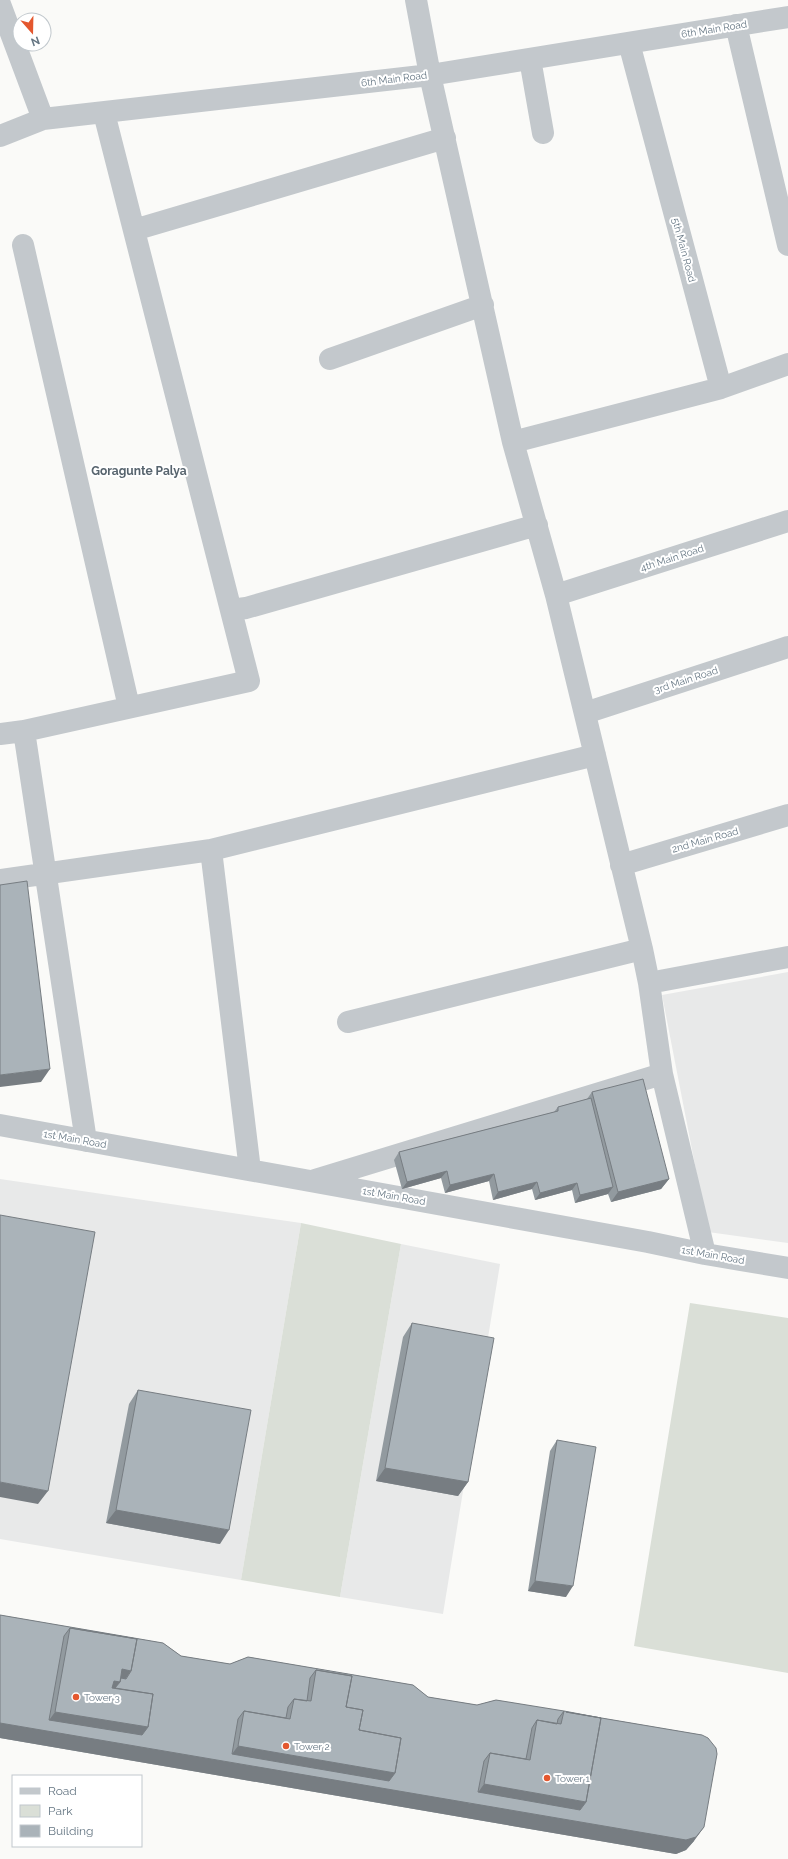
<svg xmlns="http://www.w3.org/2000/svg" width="788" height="1859" viewBox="0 0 788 1859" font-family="Raleway,sans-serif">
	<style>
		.built { fill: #e8e9e9 }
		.green { fill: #dadfd7 }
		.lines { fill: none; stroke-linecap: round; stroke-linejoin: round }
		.minor { stroke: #c3c8cc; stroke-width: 22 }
		.wall { fill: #929a9f }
		.shaded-wall { fill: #777d82 }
		.building { fill: #aab3b9; stroke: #777d82; fill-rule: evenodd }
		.poi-dot { fill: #e4572e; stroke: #fff; stroke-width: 1.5 }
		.labels { text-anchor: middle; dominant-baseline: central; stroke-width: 4; stroke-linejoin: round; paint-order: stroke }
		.street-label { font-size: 10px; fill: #657683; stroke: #fff }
		.poi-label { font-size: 10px; fill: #657683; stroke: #fff; text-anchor: start }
		.quarter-label { font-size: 12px; font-weight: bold; fill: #57646e; stroke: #fff }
	</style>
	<rect width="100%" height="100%" fill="#fafaf8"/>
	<path class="built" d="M788,972V1243L708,1232L662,995Z
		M0,1179L301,1223L241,1580L0,1539Z
		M401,1244L500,1264L443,1614L340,1597Z"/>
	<path class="green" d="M301,1223L401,1244L340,1597L241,1580Z
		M690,1303L788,1318V1673L634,1646Z"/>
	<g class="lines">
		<path class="minor" d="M416,0L430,75L513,442L556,595L642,949L649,983L662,1074L705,1254
			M0,4L43,119
			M736,25L788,245
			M629,43L721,388L788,364
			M530,59L543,133
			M0,136L43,119L430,75L788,17
			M134,230L445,138
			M23,245L129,707
			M330,359L483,305
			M513,442L721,388
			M556,595L788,521
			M231,610L246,608L537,525
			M585,713L788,647
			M24,731L86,1141
			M0,734L24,731L249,681L104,113
			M211,850L250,1170
			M621,865L788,815
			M0,880L211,850L595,755
			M649,983L788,957
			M348,1022L642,949
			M0,1125L648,1242L705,1254L788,1268
			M315,1180L662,1074"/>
	</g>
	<path class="wall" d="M592,1092L669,1179L661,1189L611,1202L608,1194L575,1203L572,1190L535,1200L532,1189L493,1200L489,1181L445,1193L441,1178L402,1189L394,1160L399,1152L554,1112L558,1107L587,1099Z
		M412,1323L468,1482L458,1496L376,1481L403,1337Z
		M138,1390L220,1544L106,1523L129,1404Z
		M557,1440L566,1597L528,1591L550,1451Z
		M0,1615L163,1643L181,1656L230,1664L248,1657L413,1685L428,1697L477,1705L496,1700L702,1735L694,1841L686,1850L676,1854L0,1738Z"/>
	<path class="shaded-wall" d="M50,1069L41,1082L0,1087V1075Z
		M447,1171L441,1178L402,1189L407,1182Z
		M494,1174L489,1181L445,1193L450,1185Z
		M669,1179L661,1189L611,1202L618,1192Z
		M537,1182L532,1189L493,1200L498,1192Z
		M577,1183L572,1190L535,1200L540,1193Z
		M613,1187L608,1194L575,1203L580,1195Z
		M385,1468L468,1482L458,1496L376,1481Z
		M0,1482L48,1491L38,1504L0,1497Z
		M116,1510L229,1530L220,1544L106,1523Z
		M535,1581L573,1586L566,1597L528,1591Z
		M122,1669L131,1671L116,1692L97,1709L114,1681Z
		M55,1712L148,1727L226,1762L238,1746L395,1773L470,1804L484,1784L586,1802L704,1827L694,1841L686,1850L676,1854L0,1738V1723L42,1730Z"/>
	<path class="building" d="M27,881L50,1069L0,1075V885Z
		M643,1079L669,1179L618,1192L592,1092Z
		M591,1098L613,1187L580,1195L577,1183L540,1193L537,1182L498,1192L494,1174L450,1185L447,1171L407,1182L399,1152L558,1111V1107Z
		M0,1215L95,1232L48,1491L0,1482Z
		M412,1323L494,1338L468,1482L385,1468Z
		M138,1390L251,1410L229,1530L116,1510Z
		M557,1440L596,1447L573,1586L535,1581Z
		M0,1615L163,1643L181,1656L230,1664L248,1657L413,1685L428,1697L477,1705L496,1700L564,1711L558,1719L557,1724L537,1720L532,1728L526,1759L490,1753L484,1761L478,1792L580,1810L586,1802L601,1718L566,1712L702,1735L708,1738L716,1748L717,1754L704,1827L696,1837L686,1840L0,1723ZM70,1628L137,1639L131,1671L126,1679L121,1678L120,1682L115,1688L153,1694L148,1727L142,1735L49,1720L64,1636ZM316,1670L352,1676L346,1707L363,1710L359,1730L401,1738L395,1773L389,1781L232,1754L238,1719L244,1711L286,1718L288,1707L294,1699L307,1701L310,1678Z
		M70,1628L137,1639L131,1671L122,1669L120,1682L114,1681L112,1688L153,1694L148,1727L55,1712Z
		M316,1670L352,1676L346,1707L363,1710L359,1730L401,1738L395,1773L238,1746L244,1711L290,1719L294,1699L311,1701Z
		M564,1711L601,1718L586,1802L484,1784L490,1753L530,1760L537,1720L561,1724Z"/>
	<g class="poi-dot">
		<circle cx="76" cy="1697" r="4"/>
		<circle cx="286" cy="1746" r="4"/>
		<circle cx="547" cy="1778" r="4"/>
	</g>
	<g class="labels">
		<g class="street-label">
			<text transform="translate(714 29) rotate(-9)">6th Main Road</text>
			<text transform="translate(394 79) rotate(-7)">6th Main Road</text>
			<text transform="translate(684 250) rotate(75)">5th Main Road</text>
			<text transform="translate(672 558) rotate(-18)">4th Main Road</text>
			<text transform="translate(686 680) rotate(-18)">3rd Main Road</text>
			<text transform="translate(705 840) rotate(-16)">2nd Main Road</text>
			<text transform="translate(75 1139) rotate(10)">1st Main Road</text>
			<text transform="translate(394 1196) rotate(10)">1st Main Road</text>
			<text transform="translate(713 1255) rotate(10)">1st Main Road</text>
		</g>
		<g class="poi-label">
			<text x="84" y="1697">Tower 3</text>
			<text x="294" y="1746">Tower 2</text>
			<text x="555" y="1778">Tower 1</text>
		</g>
		<g class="quarter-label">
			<text x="139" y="471">Goragunte Palya</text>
		</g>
	</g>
	<rect x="12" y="1775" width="130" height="72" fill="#ffffff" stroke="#c1c8cd"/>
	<rect x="20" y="1788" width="20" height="6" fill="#c3c8cc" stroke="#c1c8cd"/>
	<text x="48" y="1795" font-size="12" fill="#657683">Road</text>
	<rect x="20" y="1805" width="20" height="12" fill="#dadfd7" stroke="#c1c8cd"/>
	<text x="48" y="1815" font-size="12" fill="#657683">Park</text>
	<rect x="20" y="1825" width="20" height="12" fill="#aab3b9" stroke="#c1c8cd"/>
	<text x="48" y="1835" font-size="12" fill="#657683">Building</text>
	<g transform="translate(32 32) rotate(160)"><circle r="19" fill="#ffffff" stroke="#c1c8cd"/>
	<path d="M0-3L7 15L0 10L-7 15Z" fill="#e4572e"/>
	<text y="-6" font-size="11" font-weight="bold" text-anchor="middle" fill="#657683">N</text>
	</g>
</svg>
